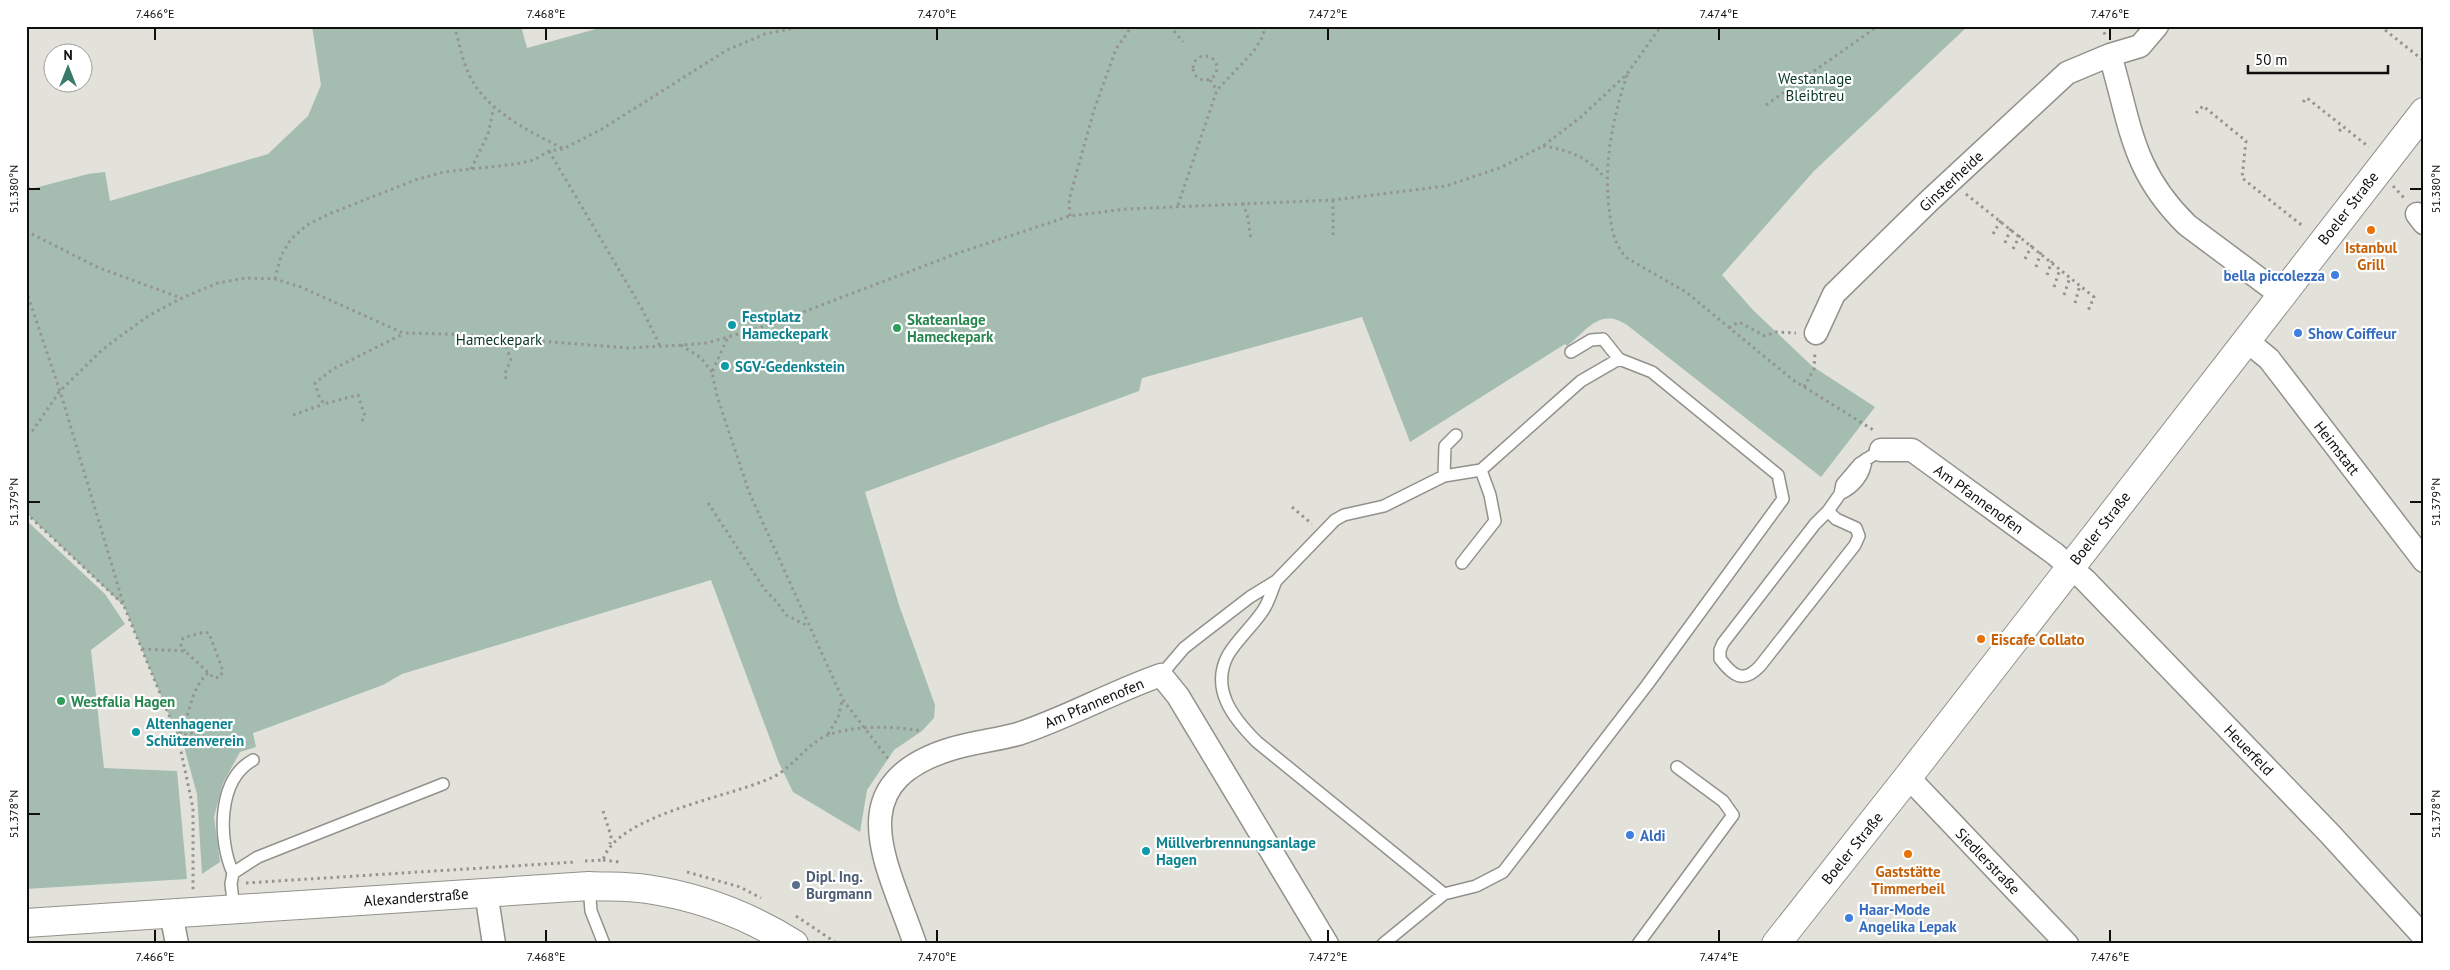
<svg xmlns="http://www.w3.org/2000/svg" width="2450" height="970" viewBox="0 0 2450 970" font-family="'PT Sans',sans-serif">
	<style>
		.green { fill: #a4bdb0 }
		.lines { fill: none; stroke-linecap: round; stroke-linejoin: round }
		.service-casing { stroke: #92918b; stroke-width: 14 }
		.minor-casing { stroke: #92918b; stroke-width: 25 }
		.tertiary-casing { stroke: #92918b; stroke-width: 30 }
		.secondary-casing { stroke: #92918b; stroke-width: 30 }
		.path { stroke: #959590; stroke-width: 3; stroke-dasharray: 2.5 4; stroke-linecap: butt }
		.service { stroke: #fff; stroke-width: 11 }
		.minor { stroke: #fff; stroke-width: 22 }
		.tertiary { stroke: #fff; stroke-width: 28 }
		.secondary { stroke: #fff; stroke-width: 28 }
		.ticks { fill: none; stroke: #0f0f0d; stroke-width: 2 }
		.food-dot { fill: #e8710a; stroke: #fff; stroke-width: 2 }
		.shop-dot { fill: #3f7fe0; stroke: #fff; stroke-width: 2 }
		.culture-dot { fill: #0f9aa8; stroke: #fff; stroke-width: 2 }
		.leisure-dot { fill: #2e9e5b; stroke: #fff; stroke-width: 2 }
		.service-dot { fill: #5c6f8a; stroke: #fff; stroke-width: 2 }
		.labels { text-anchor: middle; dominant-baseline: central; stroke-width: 4.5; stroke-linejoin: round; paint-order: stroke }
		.park-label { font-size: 15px; fill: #093725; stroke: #fff }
		.street-label { font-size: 15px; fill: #0f0f0d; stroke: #fff }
		.food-label { font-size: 15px; font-weight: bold; fill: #c56008; stroke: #fff }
		.shop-label { font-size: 15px; font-weight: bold; fill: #366cbe; stroke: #fff; text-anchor: start }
		.culture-label { font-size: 15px; font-weight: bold; fill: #0d838f; stroke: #fff; text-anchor: start }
		.leisure-label { font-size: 15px; font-weight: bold; fill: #27864d; stroke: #fff; text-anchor: start }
		.service-label { font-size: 15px; font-weight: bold; fill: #4e5e75; stroke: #fff; text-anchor: start }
		.neatline { fill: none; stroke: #0f0f0d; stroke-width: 2 }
		.ticks-label { font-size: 12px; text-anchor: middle; fill: #0f0f0d }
	</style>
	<rect width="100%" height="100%" fill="#e2e1da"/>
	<path class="green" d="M312,26H521L527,48L607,26H1968L1814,171L1722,275L1753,310L1812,366L1875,407L1821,477L1627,325C1600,307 1587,330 1567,346L1565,344L1410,442L1362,317L1142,378L1139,391L865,492L899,605L935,705L934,718L922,731L894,750L867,790L860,832L793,792L779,763L711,580L402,674L383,685L253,733L256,747L240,752L223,783L214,817L220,862L202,874L197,794L181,736L178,737L124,606L26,513V182L31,189L88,174L105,172L110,201L268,154L308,116L321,85Z
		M26,520L105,594L125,624L91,650L104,768L177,771L187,879L26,889Z"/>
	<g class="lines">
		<defs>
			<path id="service" d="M1571,352L1591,340L1603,339L1619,359
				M1444,476L1445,446L1456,435
				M1840,494C1854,488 1865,475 1866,459
				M1828,511L1836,519L1856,528L1859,536L1855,545L1760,666C1743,684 1733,676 1720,659V650L1723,643L1815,524L1828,511L1840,494L1842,484L1859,464L1881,450
				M1462,563L1495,521L1490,495L1481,470
				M1276,581C1272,590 1269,601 1264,609C1254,625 1238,638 1228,655C1210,689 1233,718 1257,742L1444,894
				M1161,675L1184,648L1198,637L1250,597L1276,581L1335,520L1344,515L1384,506L1444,476L1481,470L1581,381L1619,359L1652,372L1778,475L1783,499L1647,685L1503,872L1476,886L1444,894L1383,944
				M233,873C218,840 217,780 253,760
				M589,886L591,911L604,944
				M234,909L231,884L233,873L258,857L443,784
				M1638,944L1733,815L1723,801L1677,767"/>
			<path id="minor" d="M2157,26L2140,46L2110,55C2131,125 2131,170 2187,225L2281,295
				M2417,214L2424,223
				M1816,333L1834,294L1929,201L2067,73L2110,55
				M2246,340L2269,359L2424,561
				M1881,450H1912L2055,554L2085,580L2330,834L2424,937
				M1908,777L2067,944
				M486,892L494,944
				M171,913L177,944
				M915,944C888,864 837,784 951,749C973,742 996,740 1018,734C1067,718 1112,692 1161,675L1178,696L1327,944"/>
			<path id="tertiary" d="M1776,944L1908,777L2424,112"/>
			<path id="secondary" d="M26,923L589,886C609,887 628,886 647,889C701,897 748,915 794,944"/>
		</defs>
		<use href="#service" class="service-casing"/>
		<use href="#minor" class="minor-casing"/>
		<use href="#tertiary" class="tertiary-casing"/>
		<use href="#secondary" class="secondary-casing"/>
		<path class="path" d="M454,26C460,44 463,66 473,82C491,113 531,132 562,148
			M1170,26L1183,42
			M2102,26L2105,35
			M2380,26L2424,61
			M1193 68a12 12 0 1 1 24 0a12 12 0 1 1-24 0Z
			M1627,75C1612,122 1604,159 1609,208C1611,226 1613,244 1627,258L1686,292L1793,380L1875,431
			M1210,80L1217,90
			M2303,102L2307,98L2369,147
			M1766,105L1878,26
			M2196,113L2203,106L2246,141L2242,178L2304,227
			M2339,131L2344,127
			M1543,146C1569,150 1588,157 1605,178
			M549,151L642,309L660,346
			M471,169L488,134L494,107
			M2393,186L2406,200
			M1966,194L2094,297L2087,313
			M1333,200V237
			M1243,203L1248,218L1251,240
			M1178,205L1217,90L1254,51L1263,36L1265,26
			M1070,216L1069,200L1094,110L1116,49L1132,26
			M26,231L97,267L181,298
			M1993,234L2001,220
			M2005,243L2011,228
			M2013,249L2020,235
			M2025,259L2032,245
			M2036,267L2041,252
			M2047,275L2052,261
			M275,279L281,256L291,239L307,225L329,214L415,180L444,172L516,164L534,160L549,151L563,149L602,129L727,50L765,34L805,26
			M2054,287L2060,269
			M26,290L60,391L124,606L178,737L193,808V891
			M2064,295L2070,277
			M2075,303L2080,285
			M1729,328L1739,322L1765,336L1776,332L1796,333
			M727,339L712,372L717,396L749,492L843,700L889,760
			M504,340L511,360L505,373L506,380
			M681,345L701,358L712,372
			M1804,387L1814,369L1815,352
			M293,415L324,404
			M362,421L365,416L358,395L324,404L319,396L315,383L333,369L403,334
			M26,434L33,430L60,391L103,349L148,316L182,298L218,283L245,278L275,279L301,287L403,333L450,334L629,348L681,345L707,343L769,325L958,253L1070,216L1126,209L1333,200L1446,186L1502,167L1543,146L1581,117L1627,74L1661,26
			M708,503L765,590L776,601L786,615L808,626
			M1292,507L1312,524
			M26,513L124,605
			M142,649L185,651L214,678L220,677L223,671L209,633L204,632L183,638L181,645L185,651
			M208,673C188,692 192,714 178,737L192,733L247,748
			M828,734L838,718L842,701
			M603,811L611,836L610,844
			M603,860L619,862
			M585,861L603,860C617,814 732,797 773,777C794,767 808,741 831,734C859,725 893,726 922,731
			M687,872L740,887L761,898
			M246,883L576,862
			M796,916L838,944"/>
		<use href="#service" class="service"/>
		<use href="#minor" class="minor"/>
		<use href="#tertiary" class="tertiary"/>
		<use href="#secondary" class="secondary"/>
	</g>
	<path class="ticks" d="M155,28V40M546,28V40M937,28V40M1328,28V40M1719,28V40M2110,28V40M28,189H40M2410,189H2422M28,502H40M2410,502H2422M28,814H40M2410,814H2422M155,930V942M546,930V942M937,930V942M1328,930V942M1719,930V942M2110,930V942"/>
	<g class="food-dot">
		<circle cx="2371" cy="230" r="5"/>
		<circle cx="1981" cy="639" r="5"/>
		<circle cx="1908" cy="854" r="5"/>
	</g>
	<g class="shop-dot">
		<circle cx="2335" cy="275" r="5"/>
		<circle cx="2298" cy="333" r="5"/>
		<circle cx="1630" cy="835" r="5"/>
		<circle cx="1849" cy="918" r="5"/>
	</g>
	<g class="culture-dot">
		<circle cx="732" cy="325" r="5"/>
		<circle cx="725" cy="366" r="5"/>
		<circle cx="136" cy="732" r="5"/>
		<circle cx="1146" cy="851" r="5"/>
	</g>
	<g class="leisure-dot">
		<circle cx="897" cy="328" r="5"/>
		<circle cx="61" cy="701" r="5"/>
	</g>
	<circle class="service-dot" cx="796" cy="885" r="5"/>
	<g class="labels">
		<g class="park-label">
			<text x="1815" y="78">Westanlage<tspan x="1815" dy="17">Bleibtreu</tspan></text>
			<text x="499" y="339">Hameckepark</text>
		</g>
		<g class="street-label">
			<text transform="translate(1951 181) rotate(-43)">Ginsterheide</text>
			<text transform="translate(2348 208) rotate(-52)">Boeler Straße</text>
			<text transform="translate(2337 448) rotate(52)">Heimstatt</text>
			<text transform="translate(1979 499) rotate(36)">Am Pfannenofen</text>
			<text transform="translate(2100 528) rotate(-52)">Boeler Straße</text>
			<text transform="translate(1094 703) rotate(-23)">Am Pfannenofen</text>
			<text transform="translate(2249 750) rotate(46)">Heuerfeld</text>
			<text transform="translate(1852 848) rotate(-51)">Boeler Straße</text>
			<text transform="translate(1988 861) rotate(46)">Siedlerstraße</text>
			<text transform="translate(416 897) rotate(-4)">Alexanderstraße</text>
		</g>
		<g class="food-label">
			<text x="2371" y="247">Istanbul<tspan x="2371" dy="17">Grill</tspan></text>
			<text x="1991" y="639" text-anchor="start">Eiscafe Collato</text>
			<text x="1908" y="871">Gaststätte<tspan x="1908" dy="17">Timmerbeil</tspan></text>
		</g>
		<g class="shop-label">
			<text x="2325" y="275" text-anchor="end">bella piccolezza</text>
			<text x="2308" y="333">Show Coiffeur</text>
			<text x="1640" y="835">Aldi</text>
			<text x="1859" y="909">Haar-Mode<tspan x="1859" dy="17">Angelika Lepak</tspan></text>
		</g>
		<g class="culture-label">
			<text x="742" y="316">Festplatz<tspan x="742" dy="17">Hameckepark</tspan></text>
			<text x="735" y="366">SGV-Gedenkstein</text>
			<text x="146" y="723">Altenhagener<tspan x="146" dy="17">Schützenverein</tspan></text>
			<text x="1156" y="842">Müllverbrennungsanlage<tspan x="1156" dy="17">Hagen</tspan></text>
		</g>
		<g class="leisure-label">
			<text x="907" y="319">Skateanlage<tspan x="907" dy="17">Hameckepark</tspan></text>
			<text x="71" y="701">Westfalia Hagen</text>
		</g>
		<g class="service-label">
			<text x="806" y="876">Dipl. Ing.<tspan x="806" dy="17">Burgmann</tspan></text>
		</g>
	</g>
	<rect width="2450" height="970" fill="none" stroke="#ffffff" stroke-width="55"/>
	<g transform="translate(68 68)"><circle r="24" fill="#ffffff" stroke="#9f9f9e"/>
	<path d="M0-4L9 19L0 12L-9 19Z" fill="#397967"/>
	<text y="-8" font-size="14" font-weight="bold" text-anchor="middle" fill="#0f0f0d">N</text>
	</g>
	<path d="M2248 65v8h140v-8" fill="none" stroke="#0f0f0d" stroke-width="2.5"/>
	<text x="2255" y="65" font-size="15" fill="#0f0f0d" stroke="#ffffff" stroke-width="4" paint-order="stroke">50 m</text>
	<rect x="28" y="28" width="2394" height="914" class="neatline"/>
	<g class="ticks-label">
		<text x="155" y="18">7.466°E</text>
		<text x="546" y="18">7.468°E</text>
		<text x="937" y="18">7.470°E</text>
		<text x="1328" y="18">7.472°E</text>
		<text x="1719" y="18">7.474°E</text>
		<text x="2110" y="18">7.476°E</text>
		<text transform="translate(14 189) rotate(-90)" y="4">51.380°N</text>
		<text transform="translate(2436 189) rotate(-90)" y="4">51.380°N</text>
		<text transform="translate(14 502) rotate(-90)" y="4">51.379°N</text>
		<text transform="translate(2436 502) rotate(-90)" y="4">51.379°N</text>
		<text transform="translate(14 814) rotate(-90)" y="4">51.378°N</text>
		<text transform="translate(2436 814) rotate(-90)" y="4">51.378°N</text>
		<text x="155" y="961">7.466°E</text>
		<text x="546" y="961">7.468°E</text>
		<text x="937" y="961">7.470°E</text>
		<text x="1328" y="961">7.472°E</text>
		<text x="1719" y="961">7.474°E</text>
		<text x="2110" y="961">7.476°E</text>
	</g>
</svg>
